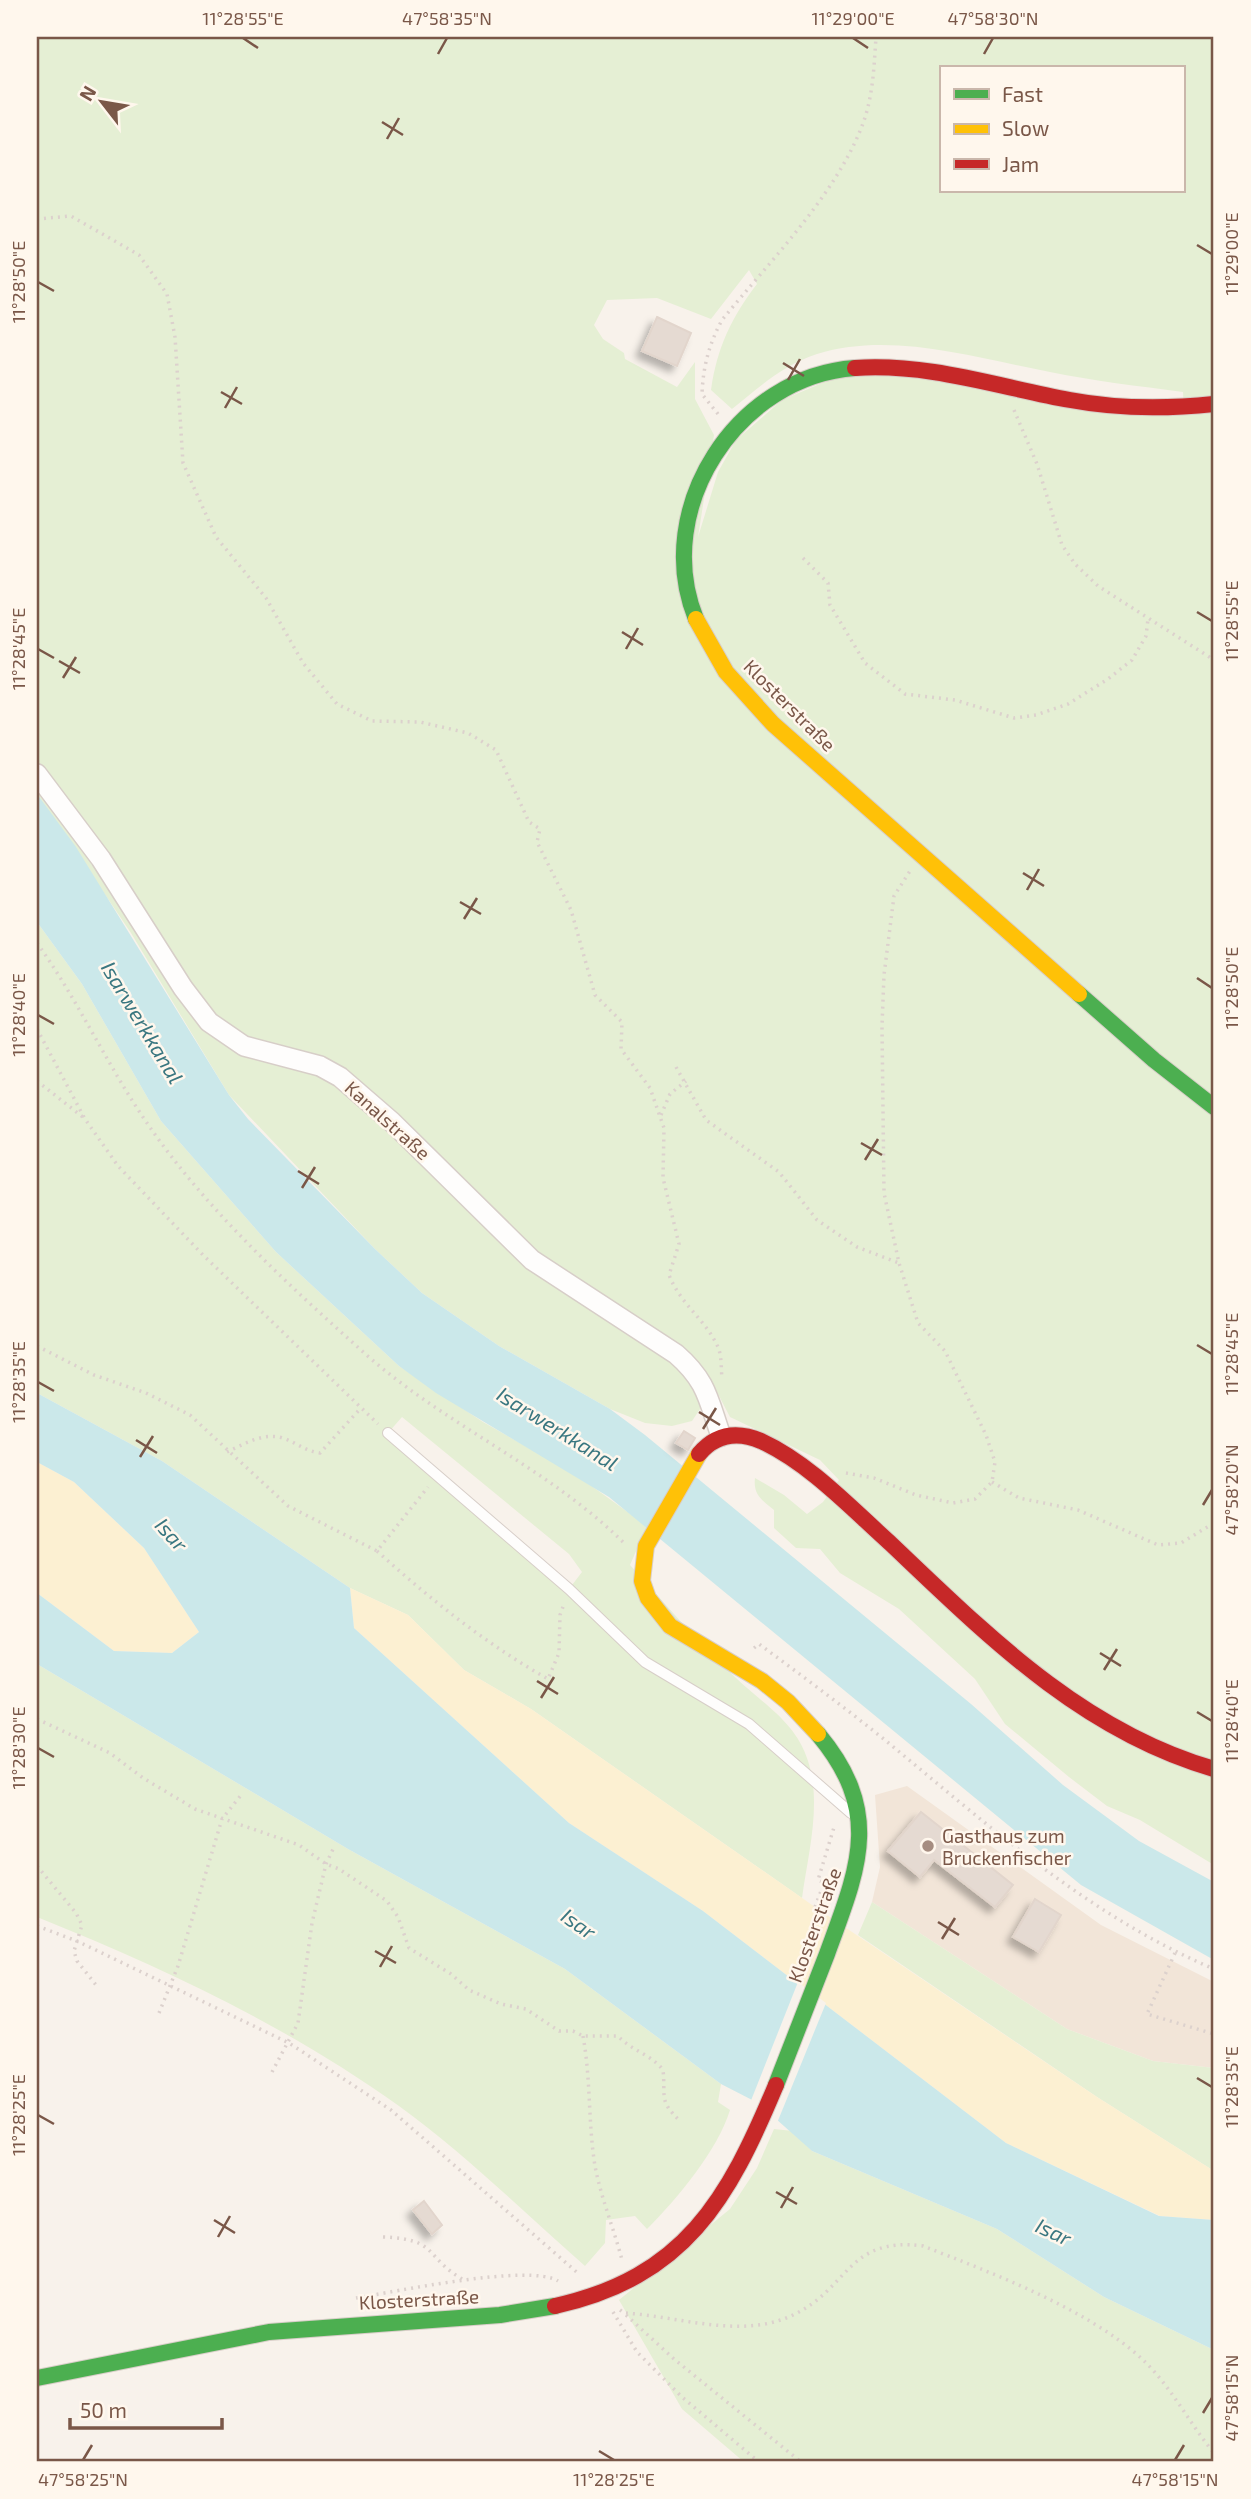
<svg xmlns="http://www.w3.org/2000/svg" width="1251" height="2499" viewBox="0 0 1251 2499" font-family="'Exo 2',sans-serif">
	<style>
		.residential { fill: #f2e5d8 }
		.green { fill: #e5efd4; fill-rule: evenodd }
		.sand { fill: #fcf0d2 }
		.water { fill: #cbe8ea }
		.pier { fill: #f8f2eb }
		.building { fill: #e5dad2; stroke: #e2d5cc; stroke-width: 2; filter: url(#shadow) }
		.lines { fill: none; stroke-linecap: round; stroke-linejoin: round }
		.lane-casing { stroke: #d7cec8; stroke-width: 12 }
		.street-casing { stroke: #d7cec8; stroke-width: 22 }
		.fast-casing { stroke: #d8cec8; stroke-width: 18 }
		.slow-casing { stroke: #d8cec8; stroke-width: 18 }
		.jam-casing { stroke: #d8cec8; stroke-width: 18 }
		.path { stroke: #dcd1cd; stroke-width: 3.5; stroke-dasharray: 2 5; stroke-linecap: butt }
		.lane { stroke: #fefdfc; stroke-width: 10 }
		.street { stroke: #fefdfc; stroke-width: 19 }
		.fast { stroke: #4caf50; stroke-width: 16 }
		.slow { stroke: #ffc107; stroke-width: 16 }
		.jam { stroke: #c62828; stroke-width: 16 }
		.ticks { fill: none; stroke: #7a5748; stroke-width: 2.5 }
		.poi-dot { fill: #a68d81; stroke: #fff7ed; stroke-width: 2.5 }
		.labels { text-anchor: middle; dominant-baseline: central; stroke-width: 5; stroke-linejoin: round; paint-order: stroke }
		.street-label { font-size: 19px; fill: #7a5748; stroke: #fff7ed }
		.poi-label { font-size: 19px; fill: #7a5748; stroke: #fff7ed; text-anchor: start }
		.water-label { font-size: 21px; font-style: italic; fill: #3a7780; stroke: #fff7ed }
		.neatline { fill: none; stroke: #7a5748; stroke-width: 2.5 }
		.ticks-label { font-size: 18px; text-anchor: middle; fill: #7a5748 }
	</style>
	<defs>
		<filter id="shadow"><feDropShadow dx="-6" dy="6" stdDeviation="3.5" flood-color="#0004"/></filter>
	</defs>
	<rect width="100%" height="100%" fill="#f8f2eb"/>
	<path class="residential" d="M907,1786L1101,1925L1214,1982V2068L1153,2061L1067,2029L872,1902L880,1867L875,1795Z"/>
	<path class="green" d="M37,37H1214V1865L1140,1820L1107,1806L1069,1777L1005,1724L975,1679L899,1609L840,1573L820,1549L796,1548L774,1528V1510C762,1500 753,1495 755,1478L784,1495L807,1514L823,1502L839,1480L820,1460L730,1417L717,1392L700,1393L702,1406L692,1421L672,1426L645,1423L610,1409L499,1346L422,1293L375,1249L229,1095L131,933L37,794ZM941,68H1183V191H941ZM749,270L757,284C731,318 717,348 711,390L732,409C759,387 783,365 817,354C892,331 975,358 1050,372C1094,381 1138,386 1183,392L1184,412L885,374L834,378L782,400L736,440L718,472L698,537L714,435L695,399V362L677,387L625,359L624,353L603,339L594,325L607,300L657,298L711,319Z
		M37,922L82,984L161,1121L276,1252L399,1366L483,1422L575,1474L647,1526L630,1565C665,1603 698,1643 736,1678C764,1705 796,1722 808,1761C822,1804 808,1854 802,1898L531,1709L464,1670L408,1615L350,1588L162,1461L37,1393ZM402,1417L569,1554L582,1572L569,1589L388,1433Z
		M37,1664L348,1849L565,1969L721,2084L718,2102L730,2110C718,2150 677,2199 647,2229L635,2216L606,2220L605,2243L585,2266C524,2212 465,2154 399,2106C287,2026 164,1968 37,1917Z
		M872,1902L1067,2029L1153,2061L1214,2068V2171L1097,2097L858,1935Z
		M774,2129L793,2131L812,2151L997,2229L1104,2297L1214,2350V2462H744L682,2409L619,2300L730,2209L757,2168Z"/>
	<path class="sand" d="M37,1462L74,1482L144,1548L199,1632L172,1653L114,1651L37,1593Z
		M350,1588L408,1615L464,1670L531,1709L815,1907L1097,2097L1214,2171V2220L1160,2216L1006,2143L703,1911L569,1823L354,1628Z"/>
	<path class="water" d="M37,794L76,847L229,1095L248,1119L375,1249L422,1293L499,1346L610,1409L645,1435L971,1704L1063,1785L1139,1841L1214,1882V1960L1081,1885L609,1497L436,1393L399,1366L276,1252L161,1121L82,984L37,922Z
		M37,1393L162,1461L350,1588L354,1628L569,1823L703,1911L1006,2143L1159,2216L1214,2220V2350L1104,2297L997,2229L812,2151L758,2103L721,2084L565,1969L348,1849L37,1664V1593L114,1651L172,1653L199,1632L144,1548L74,1482L37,1462Z"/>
	<path class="pier" d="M798,1982L826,2003L777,2123L750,2103Z"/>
	<path class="building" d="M657,317L691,333L677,366L642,351Z
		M684,1431L695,1438L688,1450L676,1443Z
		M921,1812L1013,1885L995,1907L934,1860L920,1877L888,1851Z
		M1035,1899L1061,1915L1039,1952L1013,1937Z
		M424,2201L442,2225L432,2234L413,2210Z"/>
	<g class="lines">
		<defs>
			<path id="lane" d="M388,1433L569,1589L645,1662L749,1724L851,1813"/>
			<path id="street" d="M37,774L101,859L183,988L209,1022L244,1046L320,1066L340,1077L392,1122L532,1260L676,1354C707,1381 708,1399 721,1436"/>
			<path id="fast" d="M696,619C651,508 738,376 855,368
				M1079,994L1154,1060L1214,1107
				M776,2085C793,2042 810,1998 827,1954C858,1869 884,1813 818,1734
				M37,2378L269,2332L500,2315L555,2306"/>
			<path id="slow" d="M696,619L726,672L773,724L1079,994
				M699,1454L646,1546L642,1581L648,1598L670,1626L762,1681L788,1702L818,1734"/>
			<path id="jam" d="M855,368C930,363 998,387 1070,400C1118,409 1166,409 1214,404
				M699,1454C716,1434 737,1431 761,1441C809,1463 851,1508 890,1543C987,1635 1082,1731 1214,1769
				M555,2306C685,2277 728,2200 776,2085"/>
		</defs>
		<use href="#lane" class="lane-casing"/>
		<use href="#street" class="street-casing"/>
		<use href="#fast" class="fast-casing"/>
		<use href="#slow" class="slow-casing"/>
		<use href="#jam" class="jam-casing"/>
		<path class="path" d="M37,219L71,216L139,255L167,294L175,337L183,463L216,537L266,598L303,663L337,704L372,721L420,722L468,733L496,750L529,822L540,829L537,842L571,910L595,995L622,1022L621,1049L650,1088L664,1128L663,1178L679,1244L669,1275C681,1305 704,1318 717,1345C722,1354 721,1369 722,1379
			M1014,410L1037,464L1062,545L1075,564L1098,586L1214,660
			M718,414L702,394C703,367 709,344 722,320C769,262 835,196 862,126C873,98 874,67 876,37
			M803,558L828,583L830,605L865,663L905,694L955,700L1014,718L1036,715L1068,704L1108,679L1132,660L1146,636L1148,619
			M37,943C78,1000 107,1065 147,1123C205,1208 285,1282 361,1350C442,1424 548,1467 625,1544
			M37,1029L85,1119L118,1166L203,1255L378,1424
			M676,1067L706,1120L779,1172L817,1220L857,1247L899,1263
			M37,1081L84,1118
			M661,1115L670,1094L686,1081
			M37,1346L94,1375L146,1393L190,1415L288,1506L377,1551L428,1487
			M227,1452C244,1444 264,1432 283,1438C297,1443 305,1451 320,1453L360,1409
			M846,1473L874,1478L916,1495L953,1503L975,1499L992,1482L995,1462L986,1435L945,1351L918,1323L899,1263L884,1193L882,1026L884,975L894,896L910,871
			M992,1482L1019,1498L1078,1510L1158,1545L1181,1543L1214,1523
			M377,1551C430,1599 486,1644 548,1679L559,1653L560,1615L564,1604
			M754,1648L759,1644C801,1675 844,1707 885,1740C989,1826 1089,1916 1214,1969
			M37,1719L110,1753L143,1778L195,1809L299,1845L326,1864L339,1869L387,1901L398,1917L409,1948L451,1974L469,1990L501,2004L526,2009L559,2031H573L583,2036H618C632,2051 652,2055 663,2070C666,2097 658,2100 680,2121
			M37,1866L76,1913L82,1925L74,1951L77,1961L96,1985
			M815,1907L824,1883L818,1880L835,1824
			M37,1926L77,1941L289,2043L391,2110L580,2275
			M1175,1953L1147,2014L1214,2034
			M159,2013L178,1966L222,1819L242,1794
			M583,2036C591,2080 588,2123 595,2166C601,2198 614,2229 622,2260
			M272,2072L298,2023L312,1923L326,1864L335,1845
			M383,2237C440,2239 424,2258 464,2280
			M356,2298C394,2292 530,2263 558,2281
			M620,2310L624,2313C679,2316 741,2340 793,2315C849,2289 847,2236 923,2246C992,2273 1088,2309 1142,2359C1171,2386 1189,2423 1214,2453
			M613,2312L637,2352L682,2397L759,2462
			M626,2315L674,2359L801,2462"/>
		<use href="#lane" class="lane"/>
		<use href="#street" class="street"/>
		<use href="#fast" class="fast"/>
		<use href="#slow" class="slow"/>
		<use href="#jam" class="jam"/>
	</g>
	<path class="ticks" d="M243,38L258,48M853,38L868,48M438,54L447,38M984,54L993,38M382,122L403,135M387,139L399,118M1197,245L1212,254M38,282L54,291M783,363L804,376M788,380L800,359M221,392L242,404M225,408L237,387M1197,612L1212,621M622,632L643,645M38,649L54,658M626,649L638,628M59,661L80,673M63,678L76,657M1023,873L1044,886M1027,890L1039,869M460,902L481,914M464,919L477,898M1197,978L1212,988M38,1015L54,1024M861,1143L882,1155M865,1160L878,1139M298,1171L319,1184M302,1188L315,1167M1197,1345L1212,1354M38,1382L54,1391M699,1412L720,1425M703,1429L716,1408M136,1440L157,1453M140,1457L153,1436M1203,1505L1212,1490M1100,1653L1121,1666M1104,1670L1117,1649M537,1681L558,1694M541,1698L554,1677M1197,1712L1212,1721M38,1748L54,1757M938,1922L959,1935M942,1939L955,1918M375,1951L396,1963M380,1967L392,1946M1197,2078L1212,2087M38,2115L54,2124M776,2192L797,2204M781,2208L793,2187M214,2220L235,2233M218,2237L230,2216M1203,2413L1212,2398M599,2451L614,2460M83,2460L92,2445M1175,2460L1184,2445"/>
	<circle class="poi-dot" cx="928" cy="1846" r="7"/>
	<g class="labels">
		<g class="street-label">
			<text transform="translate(790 705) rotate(45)">Klosterstraße</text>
			<text transform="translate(388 1120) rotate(42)">Kanalstraße</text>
			<text transform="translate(814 1925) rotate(-70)">Klosterstraße</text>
			<text transform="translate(419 2299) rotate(-3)">Klosterstraße</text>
		</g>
		<g class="poi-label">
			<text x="942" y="1835">Gasthaus zum<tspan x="942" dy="22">Bruckenfischer</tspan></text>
		</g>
		<g class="water-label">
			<text transform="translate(143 1022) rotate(59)">Isarwerkkanal</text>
			<text transform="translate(558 1428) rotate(32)">Isarwerkkanal</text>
			<text transform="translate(172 1534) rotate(48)">Isar</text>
			<text transform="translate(579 1923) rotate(35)">Isar</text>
			<text transform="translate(1054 2231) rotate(25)">Isar</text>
		</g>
	</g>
	<rect width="1251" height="2499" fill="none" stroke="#fff7ed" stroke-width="77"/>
	<rect x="940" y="66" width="245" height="126" fill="#fff7ed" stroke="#cab7ab" stroke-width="2"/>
	<rect x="954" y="89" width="35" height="10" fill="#4caf50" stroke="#cab7ab" stroke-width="2"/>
	<text x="1002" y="102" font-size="21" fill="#7a5748">Fast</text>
	<rect x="954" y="124" width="35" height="10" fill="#ffc107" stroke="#cab7ab" stroke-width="2"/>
	<text x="1002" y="136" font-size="21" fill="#7a5748">Slow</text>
	<rect x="954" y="159" width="35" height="10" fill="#c62828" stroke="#cab7ab" stroke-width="2"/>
	<text x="1002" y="172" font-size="21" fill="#7a5748">Jam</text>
	<g transform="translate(102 102) rotate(301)" stroke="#fff7ed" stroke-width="5" paint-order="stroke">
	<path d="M0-5L12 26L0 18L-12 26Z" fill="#7a5748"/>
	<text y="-10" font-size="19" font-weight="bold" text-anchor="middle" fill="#7a5748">N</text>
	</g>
	<path d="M70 2418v10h152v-10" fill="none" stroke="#7a5748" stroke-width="3.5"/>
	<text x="80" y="2418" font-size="21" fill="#7a5748" stroke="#fff7ed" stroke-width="5" paint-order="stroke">50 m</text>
	<rect x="38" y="38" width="1174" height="2422" class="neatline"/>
	<g class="ticks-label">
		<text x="243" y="25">11°28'55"E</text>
		<text x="447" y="25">47°58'35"N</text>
		<text x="853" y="25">11°29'00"E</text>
		<text x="993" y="25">47°58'30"N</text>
		<text transform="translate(1232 254) rotate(-90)" y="6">11°29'00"E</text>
		<text transform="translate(19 282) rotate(-90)" y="6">11°28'50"E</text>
		<text transform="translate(1232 621) rotate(-90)" y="6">11°28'55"E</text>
		<text transform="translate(19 649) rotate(-90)" y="6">11°28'45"E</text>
		<text transform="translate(1232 988) rotate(-90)" y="6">11°28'50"E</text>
		<text transform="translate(19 1015) rotate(-90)" y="6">11°28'40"E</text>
		<text transform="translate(1232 1354) rotate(-90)" y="6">11°28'45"E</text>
		<text transform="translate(19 1382) rotate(-90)" y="6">11°28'35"E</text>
		<text transform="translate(1232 1490) rotate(-90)" y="6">47°58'20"N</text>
		<text transform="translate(1232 1721) rotate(-90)" y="6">11°28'40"E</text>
		<text transform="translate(19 1748) rotate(-90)" y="6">11°28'30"E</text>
		<text transform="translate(1232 2087) rotate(-90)" y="6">11°28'35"E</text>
		<text transform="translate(19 2115) rotate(-90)" y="6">11°28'25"E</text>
		<text transform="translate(1232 2398) rotate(-90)" y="6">47°58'15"N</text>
		<text x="83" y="2486">47°58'25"N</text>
		<text x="614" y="2486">11°28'25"E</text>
		<text x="1175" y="2486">47°58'15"N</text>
	</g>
</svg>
